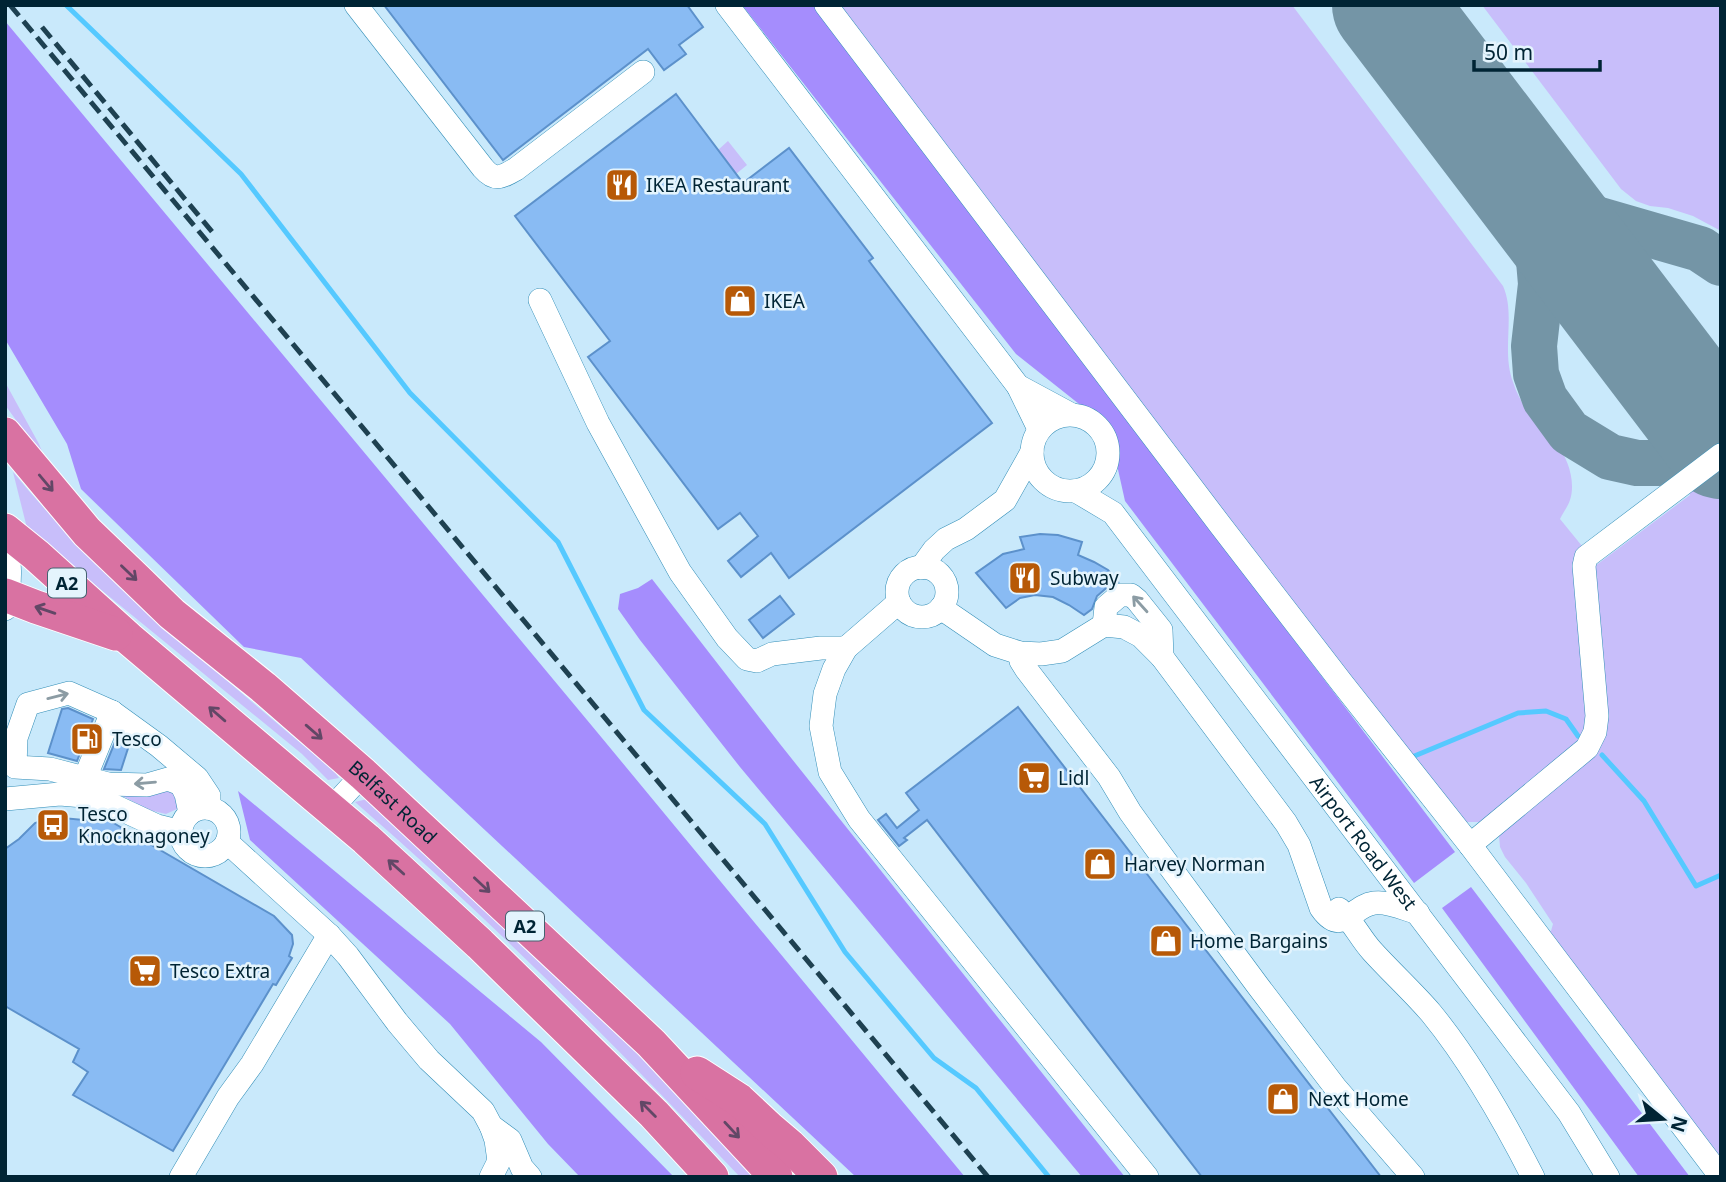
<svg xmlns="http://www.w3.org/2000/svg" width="1726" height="1182" viewBox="0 0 1726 1182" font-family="'Noto Sans',sans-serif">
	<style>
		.green { fill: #c8befa }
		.forest { fill: #a58dfd }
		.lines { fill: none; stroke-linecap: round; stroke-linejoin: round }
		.stream { stroke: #55c9ff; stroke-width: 5 }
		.taxiway { stroke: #7495a6; stroke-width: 46 }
		.runway { stroke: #7495a6; stroke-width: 112 }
		.building { fill: #89bbf3; stroke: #5c91cb; stroke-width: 2 }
		.minor-casing { stroke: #328eb7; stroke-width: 24 }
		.highway-casing { stroke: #fff; stroke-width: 35 }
		.minor { stroke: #fff; stroke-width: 23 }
		.highway { stroke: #d972a2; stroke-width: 33 }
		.rail { stroke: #1e4151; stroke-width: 5; stroke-dasharray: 14 7; stroke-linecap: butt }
		.oneway { stroke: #624766 }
		.oneway2 { stroke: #8c9ca4 }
		.labels { text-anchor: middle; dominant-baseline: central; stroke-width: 5; stroke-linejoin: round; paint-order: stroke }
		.shield { fill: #e4f4fd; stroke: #446270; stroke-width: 2 }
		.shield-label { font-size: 18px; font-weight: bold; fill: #002434 }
		.poi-label { font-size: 19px; fill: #002434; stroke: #e4f4fd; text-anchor: start }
		.street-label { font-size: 19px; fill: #002434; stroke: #e4f4fd }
	</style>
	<rect width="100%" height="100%" fill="#c9e9fb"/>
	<path class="green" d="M833,5H1292L1503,286C1516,315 1501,350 1513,382C1518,398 1527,411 1537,424C1543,431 1550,437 1556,444C1568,457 1576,482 1570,500C1568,506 1563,513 1560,519L1582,546L1590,731L1482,822H1467L1451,813Z
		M1482,5H1721V231L1693,216L1668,208L1650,206L1636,201L1621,189Z
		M728,141L747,165L736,174L718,150Z
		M5,382L39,444L46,461L5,405Z
		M1721,465V1167L1535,927L1551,931L1553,924L1526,883L1505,857L1500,847L1499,836L1505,827L1586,754L1591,569L1690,495L1688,490Z
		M13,472C78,551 153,619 231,684C265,713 298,742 333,769L339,778L328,780L302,754L78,571L27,528Z
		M163,787L173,791L179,800L177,809L166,814L149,810L117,793Z
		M371,798L623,1035L757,1177H740C617,1047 490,919 355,802Z"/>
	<path class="forest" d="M742,5H817L1087,367L1455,852L1414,883L1125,501L1113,447L1103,423L1016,354Z
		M5,21L597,732L965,1177H856L301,658L244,647L81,489L67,444L5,339Z
		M652,579L780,744L1125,1177H1082L740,767L640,640L618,609L620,594L638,588Z
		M238,791L541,1042L674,1177H580L548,1144L450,1024L250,840Z
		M1471,887L1690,1177H1639L1442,908Z"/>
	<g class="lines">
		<path class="stream" d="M66,5L241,174L410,393L558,542L644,710L765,824L845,952L934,1058L976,1088L1049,1177
			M1602,755L1644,801L1696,886L1721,875
			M1412,757L1518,713L1546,711L1566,719L1578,736"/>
		<path class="taxiway" d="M1721,263L1700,249L1579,214L1551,201L1521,181L1533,219L1538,249L1541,284L1534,346L1536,374L1545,399L1569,432L1610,457L1637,463H1659L1689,455L1721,435"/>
		<path class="runway" d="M1388,5L1721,443"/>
	</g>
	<path class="building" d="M384,5H687L703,27L679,45L686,54L664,70L648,49L503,160Z
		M676,94L743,183L789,148L873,258L869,261L992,423L789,578L771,553L741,577L728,561L758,536L740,513L718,529L588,357L610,341L515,216Z
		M1040,534L1058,535L1082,542L1078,555L1094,562L1108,570L1118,582L1111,584L1097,596L1092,609L1084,615L1069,605L1053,597L1035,595L1020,598L1006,608L976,573L1003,554L1024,549L1020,537Z
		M780,596L794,614L763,638L749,620Z
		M1018,707L1174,909L1381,1177H1202L927,820L904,838L907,840L899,846L878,820L886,814L897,828L919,810L906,793Z
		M68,708L93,719L77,761L48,753L62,709Z
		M117,737L130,742L121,770L104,769Z
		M98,814L274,916L292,935L293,944L289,956L292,958L276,985L273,984L173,1151L73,1095L88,1072L73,1062L79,1049L5,1006V849L19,839L35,823L52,817L94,821Z"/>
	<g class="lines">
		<defs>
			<g id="minor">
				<path d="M356,5L483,168C495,182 502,177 516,169L643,72"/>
				<path d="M727,5L1018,386L1039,429"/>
				<path d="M826,5L1221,526L1342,683L1470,845L1721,1177"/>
				<path d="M540,300L598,423L680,572L727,638L747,659L757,661L772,654L821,648H846"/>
				<path d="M1018,386L1070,414"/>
				<circle cx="1070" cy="453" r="38"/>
				<path id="s1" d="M1076,491L1113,513L1569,1113L1608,1177"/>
				<path d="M5,532C10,561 12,580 5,609"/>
				<circle cx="922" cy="592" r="25"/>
				<path d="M921,568L934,550L946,539L966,529L1005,500L1032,452"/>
				<path d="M899,602L846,648L834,669L825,694L821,726L830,772L859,819L1147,1177"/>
				<path d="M941,608L995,645L1020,653L1041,654L1062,651L1104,625L1124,627L1141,636L1162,657L1286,823L1299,845L1321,908C1342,938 1351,906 1374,903C1388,901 1404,909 1418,913"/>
				<path d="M1104,625L1106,607L1120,595H1131L1137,600L1161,630L1162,657"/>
				<path d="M1020,653L1021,661L1026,669L1109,777L1130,812L1153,844L1258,986L1335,1087L1413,1177"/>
				<path d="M85,778L112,712"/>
				<path d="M5,799L60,794L95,797L157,826L181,832"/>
				<circle cx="205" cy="832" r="24"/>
				<path d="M330,810L363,774"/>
				<path d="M190,813L186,794L181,784L168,779L147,785L108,784L50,769L15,767L16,738L28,704L69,693L112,712L159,746L197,778L209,796V808"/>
				<path d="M227,842L329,935L348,956L397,1022L429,1060L483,1111L491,1126L496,1140L499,1161L491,1177"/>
				<path d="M1470,845L1587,748L1595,732L1597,716L1584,566L1586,557L1721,455"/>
				<path d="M1339,909C1352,920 1360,938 1372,951C1391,972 1412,991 1431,1013C1471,1062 1504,1120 1533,1177"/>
				<path d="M491,1126L510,1140L522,1168L530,1177"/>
				<path d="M181,1177L228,1097L252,1064L329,935"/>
			</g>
			<g id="highway">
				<path id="s2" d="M5,434L87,532L136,579L172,614L263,687L363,774L651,1043L776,1177"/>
				<path d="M5,530L36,555L128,638L366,839L480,944L654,1114L712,1177"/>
				<path d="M5,595L36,607L116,634"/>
				<path d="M697,1073L739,1100L769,1128L789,1145L821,1177"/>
			</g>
		</defs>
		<use href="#minor" class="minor-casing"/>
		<use href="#highway" class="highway-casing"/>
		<use href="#minor" class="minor"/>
		<use href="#highway" class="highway"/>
		<path class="rail" d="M10,5L988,1177
			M42,27L214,234"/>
	</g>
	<defs><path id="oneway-shaft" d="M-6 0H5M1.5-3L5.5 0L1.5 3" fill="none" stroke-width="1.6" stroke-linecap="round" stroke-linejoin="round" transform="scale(1.75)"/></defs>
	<g class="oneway">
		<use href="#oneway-shaft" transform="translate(46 483) rotate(50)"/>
		<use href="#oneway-shaft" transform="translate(129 573) rotate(44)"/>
		<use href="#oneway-shaft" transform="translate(45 610) rotate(-161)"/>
		<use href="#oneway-shaft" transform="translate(217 714) rotate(-139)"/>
		<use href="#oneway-shaft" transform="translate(314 732) rotate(41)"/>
		<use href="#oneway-shaft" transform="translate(396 867) rotate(-138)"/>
		<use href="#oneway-shaft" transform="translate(482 885) rotate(43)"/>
		<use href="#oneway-shaft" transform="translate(648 1109) rotate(-135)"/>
		<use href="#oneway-shaft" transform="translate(732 1130) rotate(47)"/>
	</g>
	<g class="oneway2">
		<use href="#oneway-shaft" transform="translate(1140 604) rotate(-132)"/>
		<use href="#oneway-shaft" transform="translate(58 696) rotate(-14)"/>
		<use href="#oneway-shaft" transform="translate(145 783) rotate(175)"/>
	</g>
	<defs>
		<symbol id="restaurant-square" viewBox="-11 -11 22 22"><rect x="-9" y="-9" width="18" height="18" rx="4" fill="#b75907" stroke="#e4f4fd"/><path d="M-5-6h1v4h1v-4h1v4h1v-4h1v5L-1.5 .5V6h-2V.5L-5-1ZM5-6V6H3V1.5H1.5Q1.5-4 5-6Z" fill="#fff"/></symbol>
		<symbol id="shop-square" viewBox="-11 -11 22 22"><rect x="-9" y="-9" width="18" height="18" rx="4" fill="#b75907" stroke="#e4f4fd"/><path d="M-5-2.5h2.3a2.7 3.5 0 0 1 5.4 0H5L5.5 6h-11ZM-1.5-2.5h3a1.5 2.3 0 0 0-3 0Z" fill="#fff"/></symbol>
		<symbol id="fuel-square" viewBox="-11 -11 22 22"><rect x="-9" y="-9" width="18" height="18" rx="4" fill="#b75907" stroke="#e4f4fd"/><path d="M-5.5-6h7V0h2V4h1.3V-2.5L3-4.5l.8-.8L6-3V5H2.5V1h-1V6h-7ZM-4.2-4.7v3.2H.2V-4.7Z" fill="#fff"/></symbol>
		<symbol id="supermarket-square" viewBox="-11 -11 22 22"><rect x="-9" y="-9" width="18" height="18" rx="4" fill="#b75907" stroke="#e4f4fd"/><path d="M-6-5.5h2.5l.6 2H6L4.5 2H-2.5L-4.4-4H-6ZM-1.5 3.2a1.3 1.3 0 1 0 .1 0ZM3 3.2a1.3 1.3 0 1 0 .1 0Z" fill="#fff"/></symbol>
		<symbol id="bus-square" viewBox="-11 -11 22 22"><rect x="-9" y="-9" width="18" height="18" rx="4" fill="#b75907" stroke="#e4f4fd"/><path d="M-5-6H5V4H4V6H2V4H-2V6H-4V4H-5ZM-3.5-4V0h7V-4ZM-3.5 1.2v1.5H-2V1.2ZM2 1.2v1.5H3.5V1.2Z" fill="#fff"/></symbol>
	</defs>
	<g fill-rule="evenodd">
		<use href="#restaurant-square" x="603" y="166" width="38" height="38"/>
		<use href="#shop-square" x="721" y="282" width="38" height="38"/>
		<use href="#restaurant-square" x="1006" y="559" width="38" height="38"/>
		<use href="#fuel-square" x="68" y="720" width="38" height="38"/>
		<use href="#supermarket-square" x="1015" y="759" width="38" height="38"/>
		<use href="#bus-square" x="34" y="806" width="38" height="38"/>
		<use href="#shop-square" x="1081" y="845" width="38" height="38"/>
		<use href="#shop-square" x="1147" y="922" width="38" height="38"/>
		<use href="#supermarket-square" x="126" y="952" width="38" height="38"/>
		<use href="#shop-square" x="1264" y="1080" width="38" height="38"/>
	</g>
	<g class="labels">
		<g class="shield">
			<rect x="48" y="568.5" width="38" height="29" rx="5"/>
			<rect x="506" y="911.5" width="38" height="29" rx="5"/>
		</g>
		<g class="shield-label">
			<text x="67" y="583">A2</text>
			<text x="525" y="926">A2</text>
		</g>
		<g class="poi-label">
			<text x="646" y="185">IKEA Restaurant</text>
			<text x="764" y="301">IKEA</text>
			<text x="1050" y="578">Subway</text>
			<text x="112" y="739">Tesco</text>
			<text x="1058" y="778">Lidl</text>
			<text x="78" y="814">Tesco<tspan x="78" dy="22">Knocknagoney</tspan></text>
			<text x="1124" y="864">Harvey Norman</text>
			<text x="1190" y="941">Home Bargains</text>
			<text x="170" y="971">Tesco Extra</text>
			<text x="1308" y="1099">Next Home</text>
		</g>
		<g class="street-label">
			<text stroke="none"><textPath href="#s2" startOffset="536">Belfast Road</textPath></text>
			<text stroke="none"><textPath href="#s1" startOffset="457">Airport Road West</textPath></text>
		</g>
	</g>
	<rect width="1726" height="1182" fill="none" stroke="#002434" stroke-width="14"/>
	<g transform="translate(1663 1119) rotate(108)" stroke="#e4f4fd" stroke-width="5" paint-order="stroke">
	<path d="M0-5L12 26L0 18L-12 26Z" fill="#002434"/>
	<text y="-10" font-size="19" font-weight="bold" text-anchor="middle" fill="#002434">N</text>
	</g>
	<path d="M1474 60v10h126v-10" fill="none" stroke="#002434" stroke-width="3.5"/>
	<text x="1484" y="60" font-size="21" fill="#002434" stroke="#e4f4fd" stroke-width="5" paint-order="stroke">50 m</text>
</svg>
